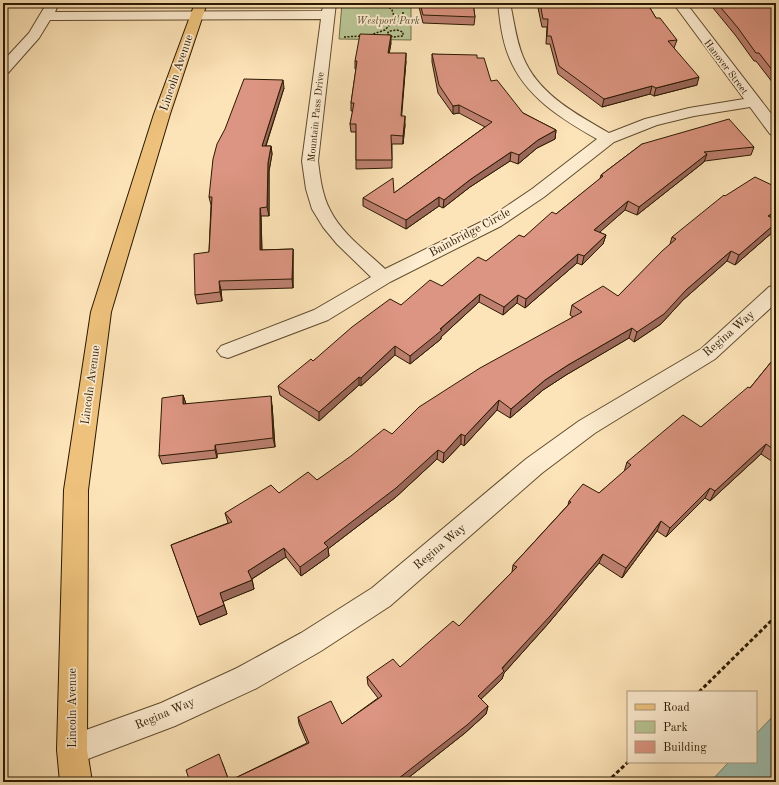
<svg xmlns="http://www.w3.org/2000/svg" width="779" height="785" viewBox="0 0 779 785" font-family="'Old Standard TT',serif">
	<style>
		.green { fill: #b9c594; stroke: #726f4a }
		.water { fill: #9fbfb0; stroke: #717d6a }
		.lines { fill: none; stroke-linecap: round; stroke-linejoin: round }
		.minor-casing { stroke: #604c2e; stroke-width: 2 }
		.major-casing { stroke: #2b1900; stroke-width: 2 }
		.path-far1 { stroke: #2b1900; stroke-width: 1.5; stroke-dasharray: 2 1.5; stroke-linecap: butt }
		.path { stroke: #2b1900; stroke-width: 3; stroke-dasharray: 4 2.5; stroke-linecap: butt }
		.minor { fill: #feedd1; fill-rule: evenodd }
		.major { fill: #eec27c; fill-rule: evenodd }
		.wall { fill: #bd8070; stroke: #2b1900 }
		.shaded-wall { fill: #9a685b; stroke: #2b1900 }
		.building { fill: #dc9582; stroke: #2b1900 }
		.labels { text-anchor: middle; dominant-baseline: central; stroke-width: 3.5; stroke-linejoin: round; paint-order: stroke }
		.far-park-label { font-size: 10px; font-style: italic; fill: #564d2c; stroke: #feedd1 }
		.far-street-label { font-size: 10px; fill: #2b1900; stroke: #feedd1 }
		.street-label { font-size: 12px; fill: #2b1900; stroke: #feedd1 }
	</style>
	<rect width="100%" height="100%" fill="#fde4b8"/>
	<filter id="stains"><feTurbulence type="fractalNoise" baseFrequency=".005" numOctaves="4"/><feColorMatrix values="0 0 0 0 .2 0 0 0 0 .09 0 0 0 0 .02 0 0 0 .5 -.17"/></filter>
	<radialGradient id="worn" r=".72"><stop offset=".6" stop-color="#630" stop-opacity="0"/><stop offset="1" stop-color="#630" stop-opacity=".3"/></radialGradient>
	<path class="green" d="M342,3H411V40L339,39Z"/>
	<path class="water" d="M776,713V782H710L729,762H756V734Z"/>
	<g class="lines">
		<defs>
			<path id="minor" d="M47,3H59L55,12L322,11L324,3H336L318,161C320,177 322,195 330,210C342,234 366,251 385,269L489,218L532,189L597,139C562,119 525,97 509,57C502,40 500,21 498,3H510C514,21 516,40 523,57C538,94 576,114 609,133L645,119L689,108L744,99L673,3H686L776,120V136L770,134L750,107L694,116L657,125L614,142L544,197L501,226L390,282L328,320L228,358L221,356L217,351L221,346L314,310L371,277L337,244L323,227L312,209L306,189L302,161L321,19L50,20L39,38L8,73L3,74V61L29,33Z
				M776,285V303L715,359L595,433L542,473L390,606L321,651L257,688L175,726L72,765L61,761L57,750L61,739L161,703L237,668L301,633L372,588L526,459L579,421L701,349L769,287Z"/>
			<path id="major" d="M195,3H207L170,114L111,312L88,490L87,750L92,782H60L57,750L64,490L91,312L154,114Z"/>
		</defs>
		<use href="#minor" class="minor-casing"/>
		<use href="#major" class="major-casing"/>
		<path class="path-far1" d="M389,6L395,5
			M403,12V19
			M395,16H403
			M397,30L403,32V36L393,37L387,34L389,31Z
			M370,35L385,30L395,19L392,10L384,3
			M344,37L361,36"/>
		<path class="path" d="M699,692L776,616
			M607,782L628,762"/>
		<use href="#minor" class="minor"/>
		<use href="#major" class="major"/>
	</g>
	<path class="wall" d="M418,3H473L475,17L474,25L423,23Z
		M537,3H647L656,18L677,40L674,48L697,85L654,96L650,94L602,107L558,74L550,44H546L547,27H542Z
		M709,3H776V87L756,61H754L736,36Z
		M391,43L389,53L406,61L401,116L405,125L403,144H392V168L356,169V132H351L350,124L353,111H351V103L356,69H355V61Z
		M432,54L477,58L491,81L523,113L556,130L555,139L537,148L518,164L510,161L470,187L443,208L439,206L406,229L363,206V198L394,193L485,127L459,113L453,114L438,93L432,62Z
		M284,88L266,146H271L272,154L269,171V216H261L262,250L293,249V288L221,290L222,301L197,304L195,295L209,252L211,205L209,197Z
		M642,144L754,147L751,155L705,161L704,162L637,215L625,210L599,232L606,235L603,244L582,265L577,263L525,308L517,303L503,315L479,302L441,337V339L410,364L395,355L361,386L359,385L319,421L280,395L278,386L313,361L401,305L442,286L486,261L524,237L556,214L600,179L601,175Z
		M774,219V231L735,265L727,261L683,300L661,324L634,342L629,338L566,375L543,390L510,418L497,410L464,446L461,444L443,463L437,459L396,497L328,549L329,556L301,576L286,557L252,579L254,589L223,601L227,614L200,625L171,545L228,523L225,513L279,493L317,480L392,434L573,317L570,315L572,305L618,296L670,244L672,237Z
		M776,356V464L761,454L710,501L705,498L666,537L657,531L622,578L599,563L547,625L504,673L502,679L481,699L488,706L486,714L465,733L403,782H190L222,762L229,781L307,743L299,724L298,717L342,724L378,698L368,685L367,677L400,667L459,626L512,572L513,565L568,505L569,501L599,493L624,472L627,462L701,427L750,388Z
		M183,395L186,404L272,405L275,447L217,454V458L162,464L159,456Z"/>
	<path class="shaded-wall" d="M391,35V43L388,61V53Z
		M406,53V61L401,125V116Z
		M699,77L697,85L654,96L656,88Z
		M283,80L284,88L263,154L262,146Z
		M652,86L650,94L602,107L604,99Z
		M459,105V113L453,114V106Z
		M405,116V125L403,144V136Z
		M556,130L555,139L537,148L518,164L519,155L538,140Z
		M271,146L272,154L269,171V216L267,207L268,163Z
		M511,152L510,161L470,187L443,208L444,200L471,179Z
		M707,154L704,162L637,215L639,207Z
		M439,197V206L406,229V220Z
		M628,201L625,210L592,239L594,230Z
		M260,208L261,216L262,258L260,250Z
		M776,211V218L764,226L768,216Z
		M776,223V226L774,231L735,265L739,255Z
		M606,235L603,244L582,265L584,256Z
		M293,249V288L292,279Z
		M731,251L727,261L683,300L661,324L634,342L637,332Z
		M578,254L577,263L525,308L526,299Z
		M219,281L221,290L222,301L220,292Z
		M480,294L479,302L441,337V339L410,364V356Z
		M518,295L517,303L503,315L504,307Z
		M632,328L629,338L566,375L543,390L510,418L511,409L545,380L568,365Z
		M395,346V355L361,386V378Z
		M359,377V385L319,421V412Z
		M183,395L186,404H183Z
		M271,396L272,405L275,447L273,438Z
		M499,400L497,410L464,446L465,436Z
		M461,434V444L443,463L444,453Z
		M766,444L761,454L710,501L715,491Z
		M215,445L217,454V458L215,450Z
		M438,450L437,459L396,497L328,549L329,556L301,576L300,567L324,543Z
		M710,488L705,498L666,537L670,528Z
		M661,521L657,531L622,578L626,568Z
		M284,548L286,557L250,580L248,571Z
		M603,554L599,563L547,625L504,673L502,679L476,704L478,696Z
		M252,580L254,589L222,602L220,593Z
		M224,605L227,614L200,625L197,617Z
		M488,706L486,714L465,733L403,782H394Z"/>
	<path class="building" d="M420,3H473L475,17L423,15Z
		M540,3H647L656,18H660L677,40L668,41L699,77L656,88L652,86L604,99L559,66L551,36H547L548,19H543Z
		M717,3H776V75L759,53H756L738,28Z
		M360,34L391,35L388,53H406L401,116H405L403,136L391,135L392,160H356V124H350L354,103H351L357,61H355Z
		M432,54L477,55V58H484L491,81L497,80L523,113L556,130L538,140L519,155L511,152L471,179L444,200L439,197L406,220L363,198L393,178L394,193L492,122L459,105L453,106L439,85Z
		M244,79L283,80L262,146H271L268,163L267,207L260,208V250L293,249L292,279L219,281L220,292L195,295L194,254L209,252L212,197H209L213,159L217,144L225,129Z
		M729,119L754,147L704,152L707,154L639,207L628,201L594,230L606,235L584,256L578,254L526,299L518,295L504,307L480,294L440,329L442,330L410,356L395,346L361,378L359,377L319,412L278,386L311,359L313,361L352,327L390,299L401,305L430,280L442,286L478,257L486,261L519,235L524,237L552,212L556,214L603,176L601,175L642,144Z
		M755,177L776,187V211L768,216L776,220V223L739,255L731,251L686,290L664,314L637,332L632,328L568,365L545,380L511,409L499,400L465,436L461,434L444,453L438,450L396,488L324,543L328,547L300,567L284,548L248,571L252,580L220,593L224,605L197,617L171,545L232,522L225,513L271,485L279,493L308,472L317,480L351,456L384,429L392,434L419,407L480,368L582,312L572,305L603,286L618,296L662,251L676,239L672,237L724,195L725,196Z
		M776,356V451L766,444L715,491L710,488L670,528L661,521L626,568L603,554L550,616L502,668L504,671L478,696L488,706L467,725L394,782H190L186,770L219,754L229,781L309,743L298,717L331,701L342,724L382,696L367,677L393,659L400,667L453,621L459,626L517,567L513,565L571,502L569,501L583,484L599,493L631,465L627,462L683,415L701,427L748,387L750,388Z
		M183,395V404L271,396L273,438L215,445V450L159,456L162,398Z"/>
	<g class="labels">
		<g class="far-park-label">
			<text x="388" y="21">Westport Park</text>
		</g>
		<g class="far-street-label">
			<text transform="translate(726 67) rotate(53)">Hanover Street</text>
			<text transform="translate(316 117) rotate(-84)">Mountain Pass Drive</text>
		</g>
		<g class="street-label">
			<text transform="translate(177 73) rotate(-71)">Lincoln Avenue</text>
			<text transform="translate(470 233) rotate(-28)">Bainbridge Circle</text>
			<text transform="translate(729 334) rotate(-41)">Regina Way</text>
			<text transform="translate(91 385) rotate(-82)">Lincoln Avenue</text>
			<text transform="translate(440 547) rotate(-40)">Regina Way</text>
			<text transform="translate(73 708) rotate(-90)">Lincoln Avenue</text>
			<text transform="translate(165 714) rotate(-23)">Regina Way</text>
		</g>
	</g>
	<rect width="779" height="785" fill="none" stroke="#fde4b8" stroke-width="16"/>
	<rect x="4" y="4" width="771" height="777" fill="none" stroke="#2b1900" stroke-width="2"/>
	<rect x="8" y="8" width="763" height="769" fill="none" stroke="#2b1900"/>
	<rect x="627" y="691" width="130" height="72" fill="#feedd1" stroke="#aa987d"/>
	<rect x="635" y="704" width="20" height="6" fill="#eec27c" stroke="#aa987d"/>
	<text x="663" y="711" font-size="12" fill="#2b1900">Road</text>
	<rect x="635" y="721" width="20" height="12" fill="#b9c594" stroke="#aa987d"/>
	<text x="663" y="731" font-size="12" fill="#2b1900">Park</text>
	<rect x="635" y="741" width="20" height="12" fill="#dc9582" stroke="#aa987d"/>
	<text x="663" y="751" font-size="12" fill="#2b1900">Building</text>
	<rect width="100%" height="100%" filter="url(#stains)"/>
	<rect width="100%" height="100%" fill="url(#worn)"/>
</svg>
